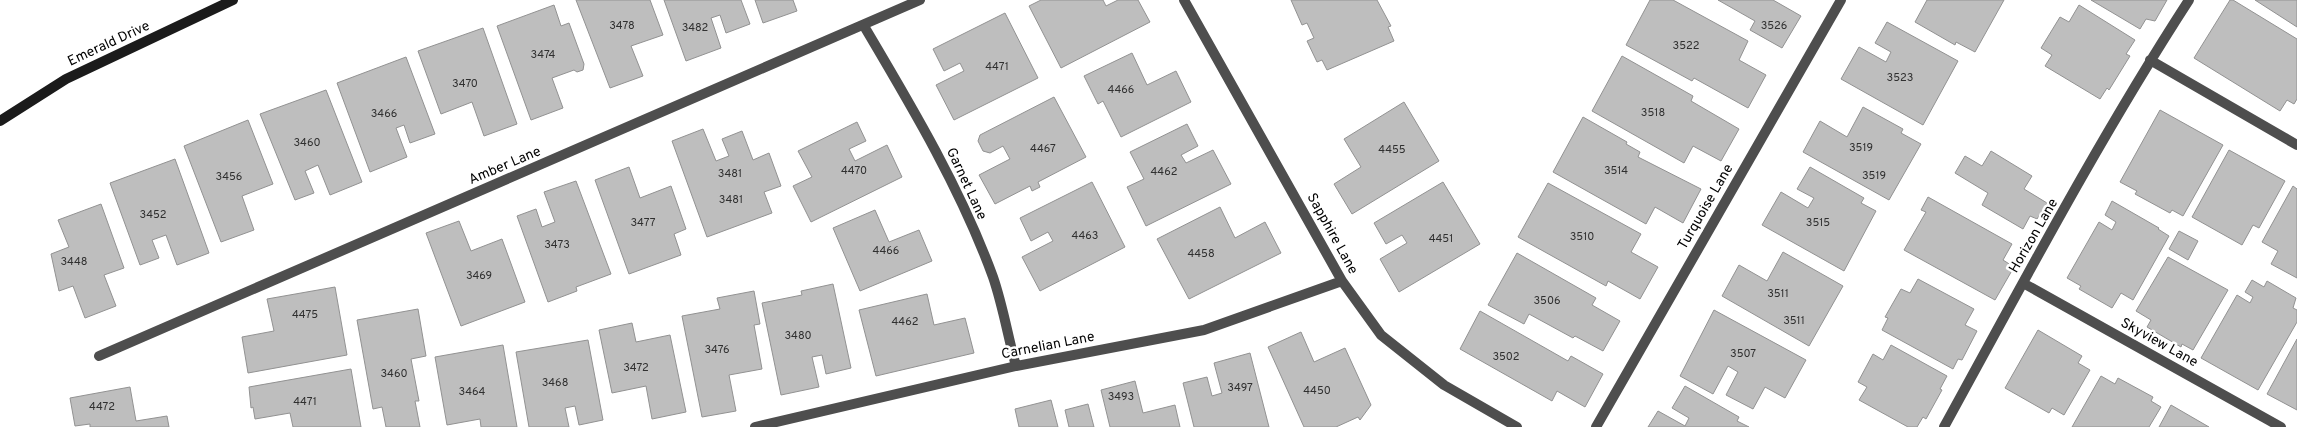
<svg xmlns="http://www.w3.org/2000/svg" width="2297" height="427" viewBox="0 0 2297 427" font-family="Overpass,sans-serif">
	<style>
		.building { fill: #bebebe; stroke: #929292 }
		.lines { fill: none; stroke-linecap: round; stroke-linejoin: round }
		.street { stroke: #4e4e4e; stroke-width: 10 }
		.secondary { stroke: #1b1b1b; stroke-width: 10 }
		.labels { text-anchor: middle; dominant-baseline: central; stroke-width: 5; stroke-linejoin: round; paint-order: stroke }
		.number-label { font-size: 11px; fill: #303030 }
		.street-label { font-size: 14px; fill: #000; stroke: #fff }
	</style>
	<rect width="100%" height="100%" fill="#fff"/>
	<path class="building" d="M576,0H650L663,35L631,46L643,76L610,88Z
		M664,0H741L750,24L726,33L720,15L711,18L721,48L686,61Z
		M755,0H793L797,11L763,23Z
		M1041,0H1103L1106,6L1118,0H1138L1150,22L1061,68L1029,6Z
		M1291,0H1377L1391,26L1388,27L1394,41L1327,70L1322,60L1317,62L1307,41L1314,38L1307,23L1302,25Z
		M1650,0H1673L1748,41L1739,60L1766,75L1748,108L1694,78L1692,81L1626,45Z
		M1718,0H1773L1801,16L1782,48L1750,30L1755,21Z
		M1927,0H2004L1975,52L1956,42L1955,45L1915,22Z
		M2091,0H2167L2155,21L2146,19L2140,29Z
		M2230,0H2233L2297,39V99L2294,104L2287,100L2280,111L2194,58Z
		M2255,0H2297V27Z
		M554,5L561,26L569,23L584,64L583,70L577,72L574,70L552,78L563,108L531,120L497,26Z
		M2079,5L2135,40L2126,54L2130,56L2109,90L2107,88L2100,99L2045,66L2052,55L2041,48L2060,17L2069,22Z
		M1005,13L1038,78L954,120L936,85L964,71L960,63L944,71L933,49Z
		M1887,22L1958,61L1923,125L1841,79L1859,47L1886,62L1891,52L1875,43Z
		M483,28L517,124L484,136L472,102L441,114L418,51Z
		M1132,53L1147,85L1176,71L1191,102L1121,137L1103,101L1098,104L1084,76Z
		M1622,56L1693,96L1691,101L1739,129L1721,161L1693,146L1684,163L1592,111Z
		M406,57L435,134L410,143L404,125L396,128L407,157L370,172L337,83Z
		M326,90L362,182L330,195L318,165L305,171L314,193L295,200L260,114Z
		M1054,97L1086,157L1038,182L1040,187L1032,191L1030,186L995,204L979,175L1010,159L1003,146L990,153L983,151L978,141L980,135Z
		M1404,102L1439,161L1352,214L1334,184L1361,167L1344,139Z
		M1863,107L1903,129L1901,133L1921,144L1889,200L1803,152L1820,121L1847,137Z
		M2160,110L2223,145L2183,216L2172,210L2170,213L2135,194L2137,191L2120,182Z
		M1583,117L1627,142L1626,144L1640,152L1638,157L1701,189L1683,223L1655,207L1646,224L1553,172Z
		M248,120L273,184L242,196L254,230L221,242L184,146Z
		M857,122L866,141L849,149L855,161L887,145L902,177L811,222L793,186L812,177L798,151Z
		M1187,124L1198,146L1181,155L1186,163L1213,150L1231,184L1146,226L1127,187L1144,179L1130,152Z
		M703,129L716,161L729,156L722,139L742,131L753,160L769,153L781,186L764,192L772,213L707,237L672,141Z
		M2229,150L2285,181L2259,228L2253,225L2242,245L2192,217Z
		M1991,151L2032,176L2024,189L2047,203L2037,219L2030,216L2023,229L1982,205L1988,193L1955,173L1965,156L1982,166Z
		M175,159L209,253L177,265L166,235L152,240L159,258L140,265L110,183Z
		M629,167L640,198L671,186L686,229L674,234L681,255L629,274L595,180Z
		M1810,167L1864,198L1861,203L1876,211L1844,271L1762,225L1781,192L1808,208L1814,198L1797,189Z
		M576,181L611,274L576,287L577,291L548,302L517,216L536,209L542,227L555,222L544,192Z
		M1092,182L1125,247L1040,291L1022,257L1053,241L1048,232L1031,241L1020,218Z
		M1443,182L1480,244L1399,292L1380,259L1407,243L1402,235L1386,244L1374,223Z
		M1548,183L1641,234L1631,252L1658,267L1640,299L1608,281L1606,286L1518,237Z
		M2293,186L2297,189V278L2271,264L2278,251L2262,242Z
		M1928,197L2012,244L2003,260L2014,267L1995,300L1904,250L1926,212L1921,210Z
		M2112,201L2159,228L2158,229L2169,236L2133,300L2121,293L2112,308L2079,289L2081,286L2067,278L2099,222L2112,230L2116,222L2105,215Z
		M101,204L124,268L104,275L116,306L85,318L73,286L59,291L51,254L69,247L58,220Z
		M1220,207L1235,238L1265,222L1281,253L1189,299L1157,239Z
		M875,210L889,242L919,230L932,261L860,291L833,228Z
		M459,221L471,251L502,239L525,302L461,326L426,233Z
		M2179,231L2198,241L2188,260L2169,249Z
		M1783,252L1843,286L1809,346L1722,296L1739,265L1767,281Z
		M1517,253L1596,298L1592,305L1620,321L1603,351L1575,336L1573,338L1529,314L1524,324L1488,305Z
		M2168,257L2228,290L2193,350L2182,344L2181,347L2147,327L2151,320L2136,311Z
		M1918,279L1974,309L1965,325L1977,331L1962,360L1958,359L1953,369L1882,330L1888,318L1885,317L1901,289L1910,293Z
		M2252,280L2264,287L2267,281L2296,298L2293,308L2297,310V322L2258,390L2201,358L2237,295L2250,303L2253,297L2245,292Z
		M833,284L851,368L826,374L822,355L812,357L819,387L781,395L762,303L802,295L801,291Z
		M335,287L347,355L248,373L242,337L274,331L267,299Z
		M754,291L760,324L754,325L762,369L729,375L736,411L702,417L682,316L720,309L717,298Z
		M927,294L934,325L965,318L974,353L876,376L859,310Z
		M418,309L426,356L411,359L419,401H415L420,427H386L382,407L373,409L357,320Z
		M1714,310L1806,360L1785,398L1765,387L1753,409L1726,395L1738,372L1728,366L1713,394L1680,376Z
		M1480,311L1568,361L1571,356L1603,374L1585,407L1557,391L1552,401L1460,349Z
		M632,323L636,342L670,335L686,412L652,419L646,386L612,393L599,330Z
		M2038,330L2082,356L2078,363L2090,370L2064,415L2052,408L2049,413L2005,388Z
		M1301,332L1314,362L1345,348L1371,405L1360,420L1358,417L1336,427H1304L1268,347Z
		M2297,339V410L2267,394Z
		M588,340L603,420L579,425L575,406L565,408L569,427H529L516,352Z
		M503,345L517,427H481L480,419L447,425L435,357Z
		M1891,345L1947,376L1940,389L1942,390L1926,419L1923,417L1917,427H1908L1859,400L1867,387L1858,382L1873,354L1883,360Z
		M1250,353L1269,427H1194L1183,383L1207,377L1212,396L1222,393L1214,363Z
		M351,369L361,427H293L290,413L255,419L253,407L251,408L249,387Z
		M2101,376L2115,384L2118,378L2153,397L2151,401L2161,407L2149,427H2072Z
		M1135,381L1143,413L1175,405L1180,427H1110L1101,390Z
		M1685,386L1739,417L1737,421L1749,427H1648L1658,411L1685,426L1689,418L1672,408Z
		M130,387L136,421L167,416L169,427H90V424L75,426L70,398Z
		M1051,400L1058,427H1019L1015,409Z
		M1088,404L1094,427H1069L1065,410Z
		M2171,405L2209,427H2159Z"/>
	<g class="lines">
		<path class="street" d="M1184,0L1342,281L1381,335L1444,385L1517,427
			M864,26C912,107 961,189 993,277C1003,306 1008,337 1016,366
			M2150,60L2297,145
			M2023,283L2281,427
			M99,356L920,0
			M755,427L1016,366L1204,330L1342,281
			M1596,427L1841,0
			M1944,427C2023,283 2100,137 2189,0"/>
		<path class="secondary" d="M0,121L66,79L233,0"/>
	</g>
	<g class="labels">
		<g class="number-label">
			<text x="622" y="26">3478</text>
			<text x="1774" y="26">3526</text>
			<text x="695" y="28">3482</text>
			<text x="1686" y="46">3522</text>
			<text x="543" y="55">3474</text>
			<text x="997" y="67">4471</text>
			<text x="1900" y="78">3523</text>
			<text x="465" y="84">3470</text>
			<text x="1121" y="90">4466</text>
			<text x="1653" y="113">3518</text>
			<text x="384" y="114">3466</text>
			<text x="307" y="143">3460</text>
			<text x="1861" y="148">3519</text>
			<text x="1043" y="149">4467</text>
			<text x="1392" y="150">4455</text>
			<text x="854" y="171">4470</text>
			<text x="1616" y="171">3514</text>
			<text x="1164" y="172">4462</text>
			<text x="730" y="174">3481</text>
			<text x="1874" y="176">3519</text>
			<text x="229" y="177">3456</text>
			<text x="731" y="200">3481</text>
			<text x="153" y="215">3452</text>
			<text x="643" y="223">3477</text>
			<text x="1818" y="223">3515</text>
			<text x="1085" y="236">4463</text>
			<text x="1582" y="237">3510</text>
			<text x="1441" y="239">4451</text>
			<text x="557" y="245">3473</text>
			<text x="886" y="251">4466</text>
			<text x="1201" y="254">4458</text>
			<text x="74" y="262">3448</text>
			<text x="479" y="276">3469</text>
			<text x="1778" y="294">3511</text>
			<text x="1547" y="301">3506</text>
			<text x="305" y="315">4475</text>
			<text x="1794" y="321">3511</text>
			<text x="905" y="322">4462</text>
			<text x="798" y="336">3480</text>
			<text x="717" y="350">3476</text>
			<text x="1743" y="354">3507</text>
			<text x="1506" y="357">3502</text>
			<text x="636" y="368">3472</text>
			<text x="394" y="374">3460</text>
			<text x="555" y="383">3468</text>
			<text x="1240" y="388">3497</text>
			<text x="1317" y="391">4450</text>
			<text x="472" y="392">3464</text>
			<text x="1121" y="397">3493</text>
			<text x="305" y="402">4471</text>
			<text x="102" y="407">4472</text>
		</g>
		<g class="street-label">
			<text transform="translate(109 44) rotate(-25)">Emerald Drive</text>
			<text transform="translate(505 166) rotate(-23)">Amber Lane</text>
			<text transform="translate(966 184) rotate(65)">Garnet Lane</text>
			<text transform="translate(1706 207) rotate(-60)">Turquoise Lane</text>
			<text transform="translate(1332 234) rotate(61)">Sapphire Lane</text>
			<text transform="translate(2034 236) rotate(-60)">Horizon Lane</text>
			<text transform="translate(2159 343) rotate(29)">Skyview Lane</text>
			<text transform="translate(1048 346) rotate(-11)">Carnelian Lane</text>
		</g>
	</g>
</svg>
